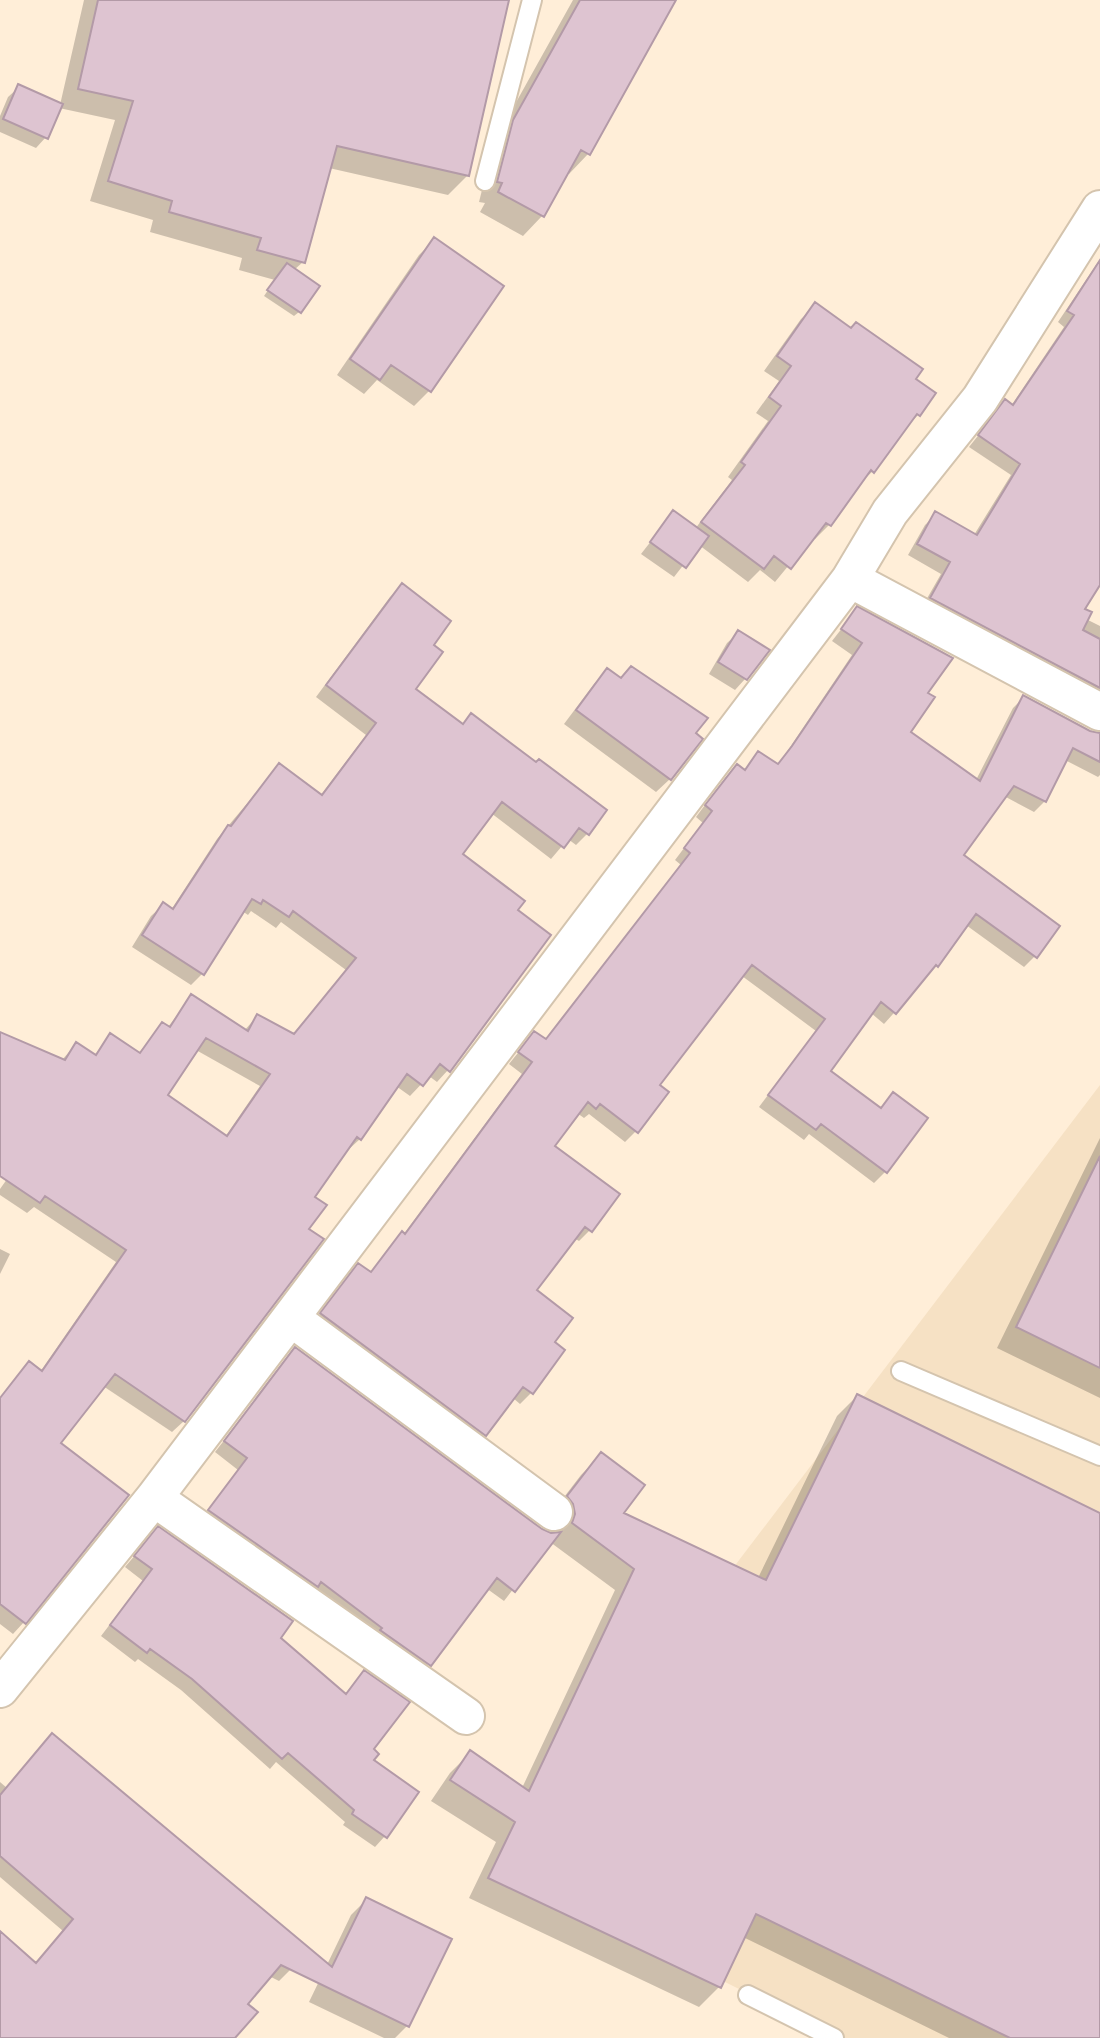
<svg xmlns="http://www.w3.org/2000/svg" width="1100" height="2038" viewBox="0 0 1100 2038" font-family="'Titillium Web',sans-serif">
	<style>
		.built { fill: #f6e1c4 }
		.shadow { fill: #0003; fill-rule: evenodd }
		.building { fill: #dec4d1; stroke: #b39aa7; stroke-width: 2; fill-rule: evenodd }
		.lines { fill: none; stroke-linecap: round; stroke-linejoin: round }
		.service-casing { stroke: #d4c4ae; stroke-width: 22 }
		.minor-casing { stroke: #d4c4ae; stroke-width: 40 }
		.service { stroke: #fff; stroke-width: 18 }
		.minor { stroke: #fff; stroke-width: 36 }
	</style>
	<rect width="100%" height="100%" fill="#ffeed8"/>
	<path class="built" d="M1100,1085V2038H837L503,1871Z"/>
	<path class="shadow" d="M84,0H507L468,175L448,195L329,168L303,262L294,270L299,312L294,316L264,296L275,280L239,270L242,258L150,232L153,220L90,201L115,120L59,108L46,137L36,148L0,132V116L8,97L19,87L60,105Z
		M573,0H673L588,154L569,174L567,172L542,216L523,236L480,212L485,203L479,202L494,142Z
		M434,240L502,287L429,391L414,406L377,380L364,394L337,375L419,255Z
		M1100,259V581L1083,610L1086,619L1100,626V705L921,609L941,574L908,555L925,525L936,514L974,535L1011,475L969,447L1005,402L1011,406L1064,327L1058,322Z
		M816,305L913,379L918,415L903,430L873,471L858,485L829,525L815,539L812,537L775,582L760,570L748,582L699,545L674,577L641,554L673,513L695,529L732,480L728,477L768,421L756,413L779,381L764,371L801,319Z
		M402,586L431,645L413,689L587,834L576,845L568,839L551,859L491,813L460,854L515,911L448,1070L437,1082L429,1076L410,1096L396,1086L360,1139L348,1150L346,1149L312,1197L184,1421L172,1432L103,1386L58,1443L24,1622L13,1634L0,1624V1398L29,1364L40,1372L116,1262L34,1207L27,1213L0,1195V1189L17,1165L0,1158V1035L62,1060L76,1044L94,1056L110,1036L138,1054L163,1024L168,1027L192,996L244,1031L257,1016L293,1036L346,970L281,922L276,928L251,911L248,915L242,911L202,974L191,985L132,947L151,916L163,905L171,910L217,839L279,766L320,796L366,735L316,697L390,597ZM196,1050L260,1086L225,1137L166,1096Z
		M857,609L926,694L909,733L976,780L1013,708L1024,697L1090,733L1100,735V775L1098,777L1065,760L1045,801L1034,812L1004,796L961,855L1035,956L1024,967L966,925L937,965L884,1024L871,1013L828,1071L879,1109L893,1095L885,1172L874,1183L809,1134L804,1140L759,1107L816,1031L742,976L657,1086L636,1131L625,1142L589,1114L584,1118L577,1113L552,1146L590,1230L579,1241L574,1238L534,1291L552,1343L531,1393L520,1404L513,1398L474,1446L311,1325L358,1266L370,1274L391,1245L403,1235L522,1074L509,1064L534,1033L544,1041L681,865L675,860L703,823L696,817L726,777L737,766L743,771L759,754L777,766L782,759L852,655L832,641Z
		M738,633L745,679L735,690L709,674L727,643Z
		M607,670L693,734L670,779L656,792L564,724L594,684Z
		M1100,1138V1398L997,1348Z
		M0,1249L10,1254L0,1274Z
		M295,1350L541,1531L555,1534L554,1525L548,1518L581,1475L601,1455L621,1513L758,1578L837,1416L857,1396L1100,1515V2038H949L743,1937L719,1987L699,2007L469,1898L496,1842L431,1801L450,1773L470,1753L522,1788L615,1590L550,1542L504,1601L486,1588L419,1675L199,1522L238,1470L215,1452Z
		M148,1540L278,1638L344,1695L364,1673L371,1760L385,1836L375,1847L343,1825L345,1822L276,1762L270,1769L181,1690L138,1659L135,1662L101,1636L143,1581L125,1567Z
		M0,1782L7,1788L291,1969L279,1981L269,1976L245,2004L232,2038H0V1934L35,1965L63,1931L0,1877Z
		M367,1899L407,2026L395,2038H384L309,2002L351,1915Z"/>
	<path class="building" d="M98,0H509L469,176L337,146L305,263L257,250L261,238L169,212L172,201L108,181L133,101L78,89Z
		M580,0H676L590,155L581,150L544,217L498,192L502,183L497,182L513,120Z
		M18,84L63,104L48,139L3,119Z
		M434,237L504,286L431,392L391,365L380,380L350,359Z
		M1100,260V585L1085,609L1092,612L1083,630L1100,639V688L930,598L950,562L917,544L935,511L977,535L1020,464L978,435L1005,399L1013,405L1074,315L1067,311Z
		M287,263L320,286L301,313L267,290Z
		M815,302L851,328L856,322L923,369L916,379L936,393L920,416L917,414L874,473L871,470L831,526L826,523L791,569L774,556L764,569L701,522L745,465L741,462L781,406L769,397L791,366L777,356Z
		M673,510L709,536L686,568L650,542Z
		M402,583L451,621L434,645L443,652L416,689L463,724L471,713L536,762L539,759L607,810L589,835L579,828L564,848L502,802L463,854L525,901L518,910L551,935L450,1072L440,1064L423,1086L407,1074L361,1140L357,1137L315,1197L327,1205L309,1229L324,1239L185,1422L115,1374L61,1443L129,1495L26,1624L0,1604V1398L29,1361L42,1371L126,1250L45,1196L40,1203L0,1176V1032L65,1060L76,1042L96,1055L110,1033L140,1053L162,1022L170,1027L191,994L248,1031L257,1014L294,1034L356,958L293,911L289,917L263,900L261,904L252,899L204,975L142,935L163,902L173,909L228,825L231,826L279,763L322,795L376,723L326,685ZM206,1038L270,1074L227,1136L168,1095Z
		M857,606L953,658L928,693L935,697L911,732L980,781L1023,695L1090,731L1100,733V762L1073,748L1046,802L1014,786L964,855L1060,926L1037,958L976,914L938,967L936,965L896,1014L881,1002L831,1071L881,1108L893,1092L928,1118L887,1173L821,1124L816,1130L768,1095L825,1019L752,965L660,1085L669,1092L638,1133L600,1104L596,1109L588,1102L555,1146L620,1194L592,1232L585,1227L537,1290L573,1318L555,1342L565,1350L533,1394L523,1387L486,1436L320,1313L358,1263L371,1272L402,1231L405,1234L532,1062L518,1052L534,1031L546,1039L690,853L684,848L712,811L705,805L737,764L745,770L758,751L778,764L792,746L862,643L841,629Z
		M738,630L770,650L747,680L718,662Z
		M631,666L708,718L696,733L703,739L671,780L576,710L607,668L621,678Z
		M1100,1156V1368L1016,1327Z
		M295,1347L542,1529L551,1533L561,1532L515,1592L497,1578L431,1666L380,1630L382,1628L321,1582L318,1587L208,1510L247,1458L224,1441Z
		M857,1394L1100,1513V2038H1010L756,1914L721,1988L488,1878L515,1822L450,1780L470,1750L529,1791L634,1569L572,1523L575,1514L573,1504L567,1496L601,1452L645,1485L624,1513L766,1580Z
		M158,1526L293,1621L281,1638L346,1694L364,1670L410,1702L374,1749L379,1754L374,1760L419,1792L387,1838L352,1814L354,1810L288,1753L282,1759L192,1679L150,1649L147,1653L110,1625L152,1569L134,1556Z
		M52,1733L332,1967L366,1897L452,1939L409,2027L281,1965L248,2004L258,2012L235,2038H0V1931L36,1963L73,1919L0,1856V1795Z"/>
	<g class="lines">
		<defs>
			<path id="service" d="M485,181L532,0
				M901,1371L1100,1456
				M748,1995L834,2038"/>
			<path id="minor" d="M850,579L1100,712
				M291,1318L554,1512
				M154,1498L466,1716
				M0,1689L154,1498L850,579L890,512L980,399L1100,209"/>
		</defs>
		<use href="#service" class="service-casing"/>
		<use href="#minor" class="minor-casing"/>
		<use href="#service" class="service"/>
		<use href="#minor" class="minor"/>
	</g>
</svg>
